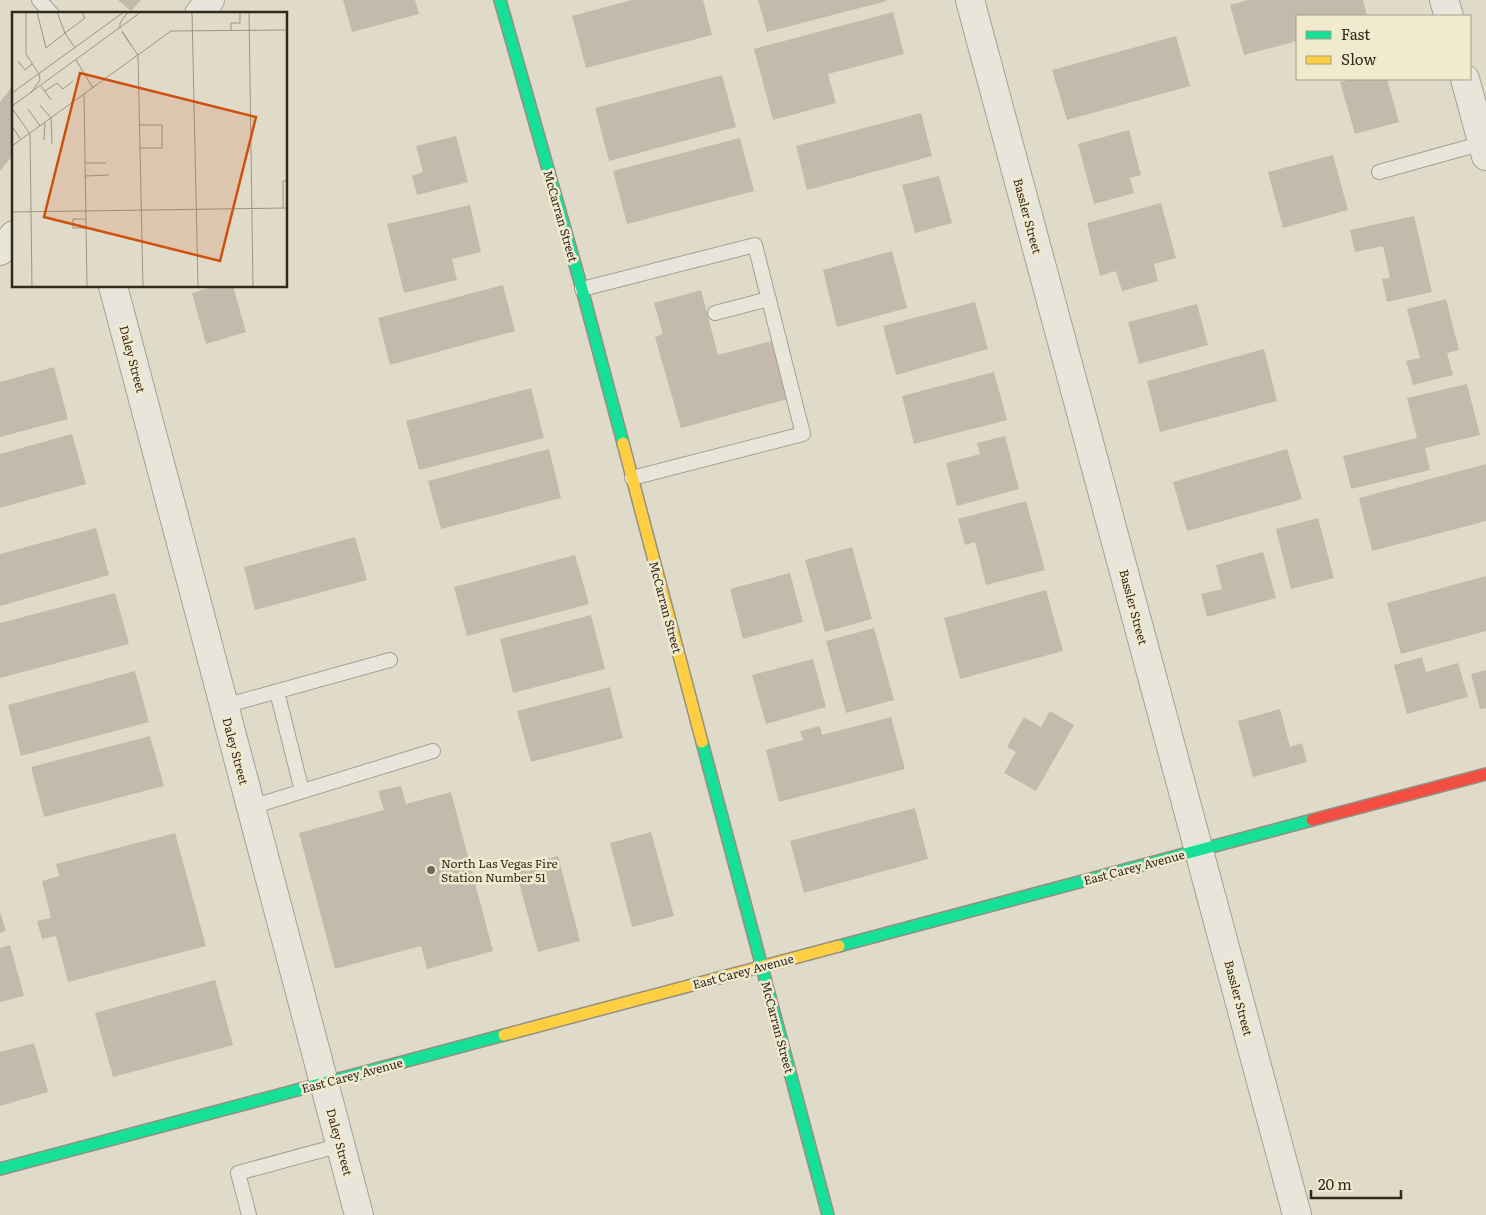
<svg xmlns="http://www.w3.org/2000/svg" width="1486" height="1215" viewBox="0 0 1486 1215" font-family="Literata,serif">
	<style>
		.building { fill: #c3baab }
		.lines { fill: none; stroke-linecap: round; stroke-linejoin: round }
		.lane-casing { stroke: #a5a093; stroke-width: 16 }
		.street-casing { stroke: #a5a093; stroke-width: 30 }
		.fast-casing { stroke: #948f83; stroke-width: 14 }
		.slow-casing { stroke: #948f83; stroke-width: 14 }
		.jam-casing { stroke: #948f83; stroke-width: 14 }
		.lane { stroke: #e8e5db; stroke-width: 14 }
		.street { stroke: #e8e5db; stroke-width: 28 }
		.fast { stroke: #16e098; stroke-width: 11 }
		.slow { stroke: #ffcf43; stroke-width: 11 }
		.jam { stroke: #f24e42; stroke-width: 11 }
		.poi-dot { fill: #6f6759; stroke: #f1eacf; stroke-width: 2 }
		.labels { text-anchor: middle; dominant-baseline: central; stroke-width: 5; stroke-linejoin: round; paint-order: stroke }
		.street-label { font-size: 12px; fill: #32291d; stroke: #f1eacf }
		.poi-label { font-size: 12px; fill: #32291d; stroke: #f1eacf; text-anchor: start }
		.inset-road { fill: none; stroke: #9a9484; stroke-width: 1 }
		.view { fill: #cd520f; fill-opacity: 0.15; stroke: #cd520f; stroke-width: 2.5 }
		.inset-edge { fill: none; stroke: #32291d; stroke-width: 2.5 }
	</style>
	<rect width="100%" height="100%" fill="#e0dbc9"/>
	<path class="building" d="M118,0H141L131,11Z
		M343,0H415L419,14L352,32Z
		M632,0H703L712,35L586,68L572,16Z
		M758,0H887V1L767,32Z
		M1248,0H1363L1367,16H1297V41L1244,55L1230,5Z
		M893,12L904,54L828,74L836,103L773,120L754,49Z
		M1176,36L1190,86L1067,120L1052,70Z
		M722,75L736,127L609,161L595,108Z
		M1354,79H1387L1399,122L1355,134L1340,82Z
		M14,84V154L0,171V102Z
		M921,113L932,156L807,190L796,146Z
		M1129,130L1141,175L1130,178L1134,193L1094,204L1078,144Z
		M456,136L468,182L417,195L412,176L423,172L416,146Z
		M740,138L754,191L627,224L613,171Z
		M1333,155L1348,210L1283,228L1268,172Z
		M939,176L952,223L915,233L902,185Z
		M1161,203L1176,258L1154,264L1158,281L1122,291L1116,271L1100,276L1087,223Z
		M470,205L481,252L452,259L457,280L404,293L387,224Z
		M1414,216L1432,292L1387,302L1382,279L1390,278L1383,246L1355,252L1350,230Z
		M892,251L907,308L837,327L823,270Z
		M503,285L515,331L390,365L378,318Z
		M216,286H233L246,332L206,344L192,293Z
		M701,290L718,355L776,340L792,398L681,428L655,337L663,334L654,303Z
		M1446,299L1459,350L1447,353L1453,375L1413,385L1406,361L1420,358L1407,309Z
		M975,302L988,349L896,375L883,326Z
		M1197,304L1208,345L1139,364L1128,322Z
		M1264,349L1277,401L1160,432L1147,381Z
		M54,367L68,419L0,437V382Z
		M994,372L1007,420L914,444L902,396Z
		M1467,384L1480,435L1425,448L1430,470L1351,489L1343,456L1417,438L1407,398Z
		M531,388L544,438L419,470L406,421Z
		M72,434L86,484L0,508V454Z
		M1005,436L1019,489L957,506L946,463L980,454L977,443Z
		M549,449L561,498L441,529L428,481Z
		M1287,449L1302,499L1187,531L1173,482Z
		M1486,464V521L1372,551L1359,498Z
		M1026,501L1045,570L986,585L975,542L965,545L958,519Z
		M1318,518L1334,578L1291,589L1276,529Z
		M96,528L109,575L0,606V554Z
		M355,537L367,580L255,610L244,567Z
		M852,547L872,619L825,632L805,560Z
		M1263,552L1276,598L1207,617L1201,594L1222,589L1216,565Z
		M575,555L589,604L467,636L454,587Z
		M790,573L803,622L743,639L730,589Z
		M1486,576V631L1401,654L1387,603Z
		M1046,590L1063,651L960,679L944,618Z
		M115,593L129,644L0,678V623Z
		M591,615L605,669L513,693L500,639Z
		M874,628L894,700L846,713L826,641Z
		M1422,657L1426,672L1458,663L1468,697L1407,714L1394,665Z
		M813,659L826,707L766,724L752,675Z
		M1486,670V708L1480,709L1471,674Z
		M135,671L149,722L21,756L8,705Z
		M610,687L623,738L531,762L517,711Z
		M1280,709L1290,747L1302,743L1307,762L1253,777L1238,721Z
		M1050,711L1074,725L1036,791L1004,773L1016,752L1007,747L1024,717L1041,727Z
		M891,717L905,769L779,802L766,750L803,740L800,731L820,726L822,735Z
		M150,736L164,786L44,817L31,767Z
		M401,786L406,804L451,792L493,951L427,969L421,946L335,969L299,833L384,810L378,791Z
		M915,808L928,859L804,893L790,841Z
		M651,832L674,916L632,927L610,843Z
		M175,833L206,946L68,982L56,936L42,939L37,921L51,918L42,881L59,876L56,864Z
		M558,856L580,941L538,952L515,868Z
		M0,912L6,931L0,933Z
		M10,945L24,996L0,1002V948Z
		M215,980L233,1045L113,1077L95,1013Z
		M34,1043L48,1092L0,1106V1052Z"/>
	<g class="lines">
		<defs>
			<path id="lane" d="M39,0L52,14
				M1379,172L1483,143
				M582,289L755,245L803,434L632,478
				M715,313L769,299
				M277,692L302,791
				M224,706L390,660
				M251,807L433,751
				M249,1215L238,1173L341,1145"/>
			<path id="street" d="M970,0L1297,1215
				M1444,0L1449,16
				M199,14L210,0
				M1465,79L1486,156
				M0,251L14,235
				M113,286L359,1215"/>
			<path id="fast" d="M500,0L582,289L623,443
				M702,742L828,1215
				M839,946L1312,820
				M0,1169L504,1035"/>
			<path id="slow" d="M623,443L702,742
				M504,1035L839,946"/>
			<path id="jam" d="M1312,820L1486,774"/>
		</defs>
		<use href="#lane" class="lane-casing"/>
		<use href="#street" class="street-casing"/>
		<use href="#fast" class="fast-casing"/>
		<use href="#slow" class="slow-casing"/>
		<use href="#jam" class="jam-casing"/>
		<use href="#lane" class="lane"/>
		<use href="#street" class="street"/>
		<use href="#fast" class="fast"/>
		<use href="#slow" class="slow"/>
		<use href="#jam" class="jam"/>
	</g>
	<circle class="poi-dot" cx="431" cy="870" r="5"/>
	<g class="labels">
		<g class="street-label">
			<text transform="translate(561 216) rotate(74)">McCarran Street</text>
			<text transform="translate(1028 216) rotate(75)">Bassler Street</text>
			<text transform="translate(133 359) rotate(75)">Daley Street</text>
			<text transform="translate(666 607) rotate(75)">McCarran Street</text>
			<text transform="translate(1134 607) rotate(75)">Bassler Street</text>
			<text transform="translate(236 751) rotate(75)">Daley Street</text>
			<text transform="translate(1134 867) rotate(-15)">East Carey Avenue</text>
			<text transform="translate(743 971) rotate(-15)">East Carey Avenue</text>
			<text transform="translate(1239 998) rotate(75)">Bassler Street</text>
			<text transform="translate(778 1027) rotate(75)">McCarran Street</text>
			<text transform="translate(352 1075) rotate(-15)">East Carey Avenue</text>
			<text transform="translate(340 1142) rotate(75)">Daley Street</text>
		</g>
		<g class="poi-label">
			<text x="441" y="863">North Las Vegas Fire<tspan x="441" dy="14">Station Number 51</tspan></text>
		</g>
	</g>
	<g transform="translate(12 12)">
		<rect width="275" height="275" fill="#e0dbc9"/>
		<path class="inset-road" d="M14,0V42L27,62M25,0L34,36L53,21L63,36M45,0L53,21L73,6L70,0M180,0L186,275M237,0L241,275M108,17V11L116,0M110,19L119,33M219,19V11H228V1M110,20L126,43L131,275M64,48L81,76M6,49L13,58L20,52M29,74L39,88M33,79L45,71L51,77L61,69M0,81L112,0M19,81L28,68L27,62M72,82L75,275M28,93L39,106L40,132M0,94L129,0M0,96L18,122L20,275M16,97L28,114M128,113H150V136H128M0,114L9,128M32,128L33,111M0,134L159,19L275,18M73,151H94M74,164L97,163M271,196V169H275M0,200L275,196M74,207H61V216H74"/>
		<path class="view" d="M68,61L244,105L208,249L32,205Z"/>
		<rect width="275" height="275" class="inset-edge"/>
	</g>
	<rect x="1296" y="15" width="175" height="65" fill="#f1eacf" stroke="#a59d88"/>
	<rect x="1306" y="31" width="25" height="8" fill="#16e098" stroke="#a59d88"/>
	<text x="1341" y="40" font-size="15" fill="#32291d">Fast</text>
	<rect x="1306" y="56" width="25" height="8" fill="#ffcf43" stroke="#a59d88"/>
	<text x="1341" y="65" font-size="15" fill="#32291d">Slow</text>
	<path d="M1311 1190v8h90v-8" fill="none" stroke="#32291d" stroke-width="2.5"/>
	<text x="1318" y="1190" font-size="15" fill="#32291d" stroke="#f1eacf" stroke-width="4" paint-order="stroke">20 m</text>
</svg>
